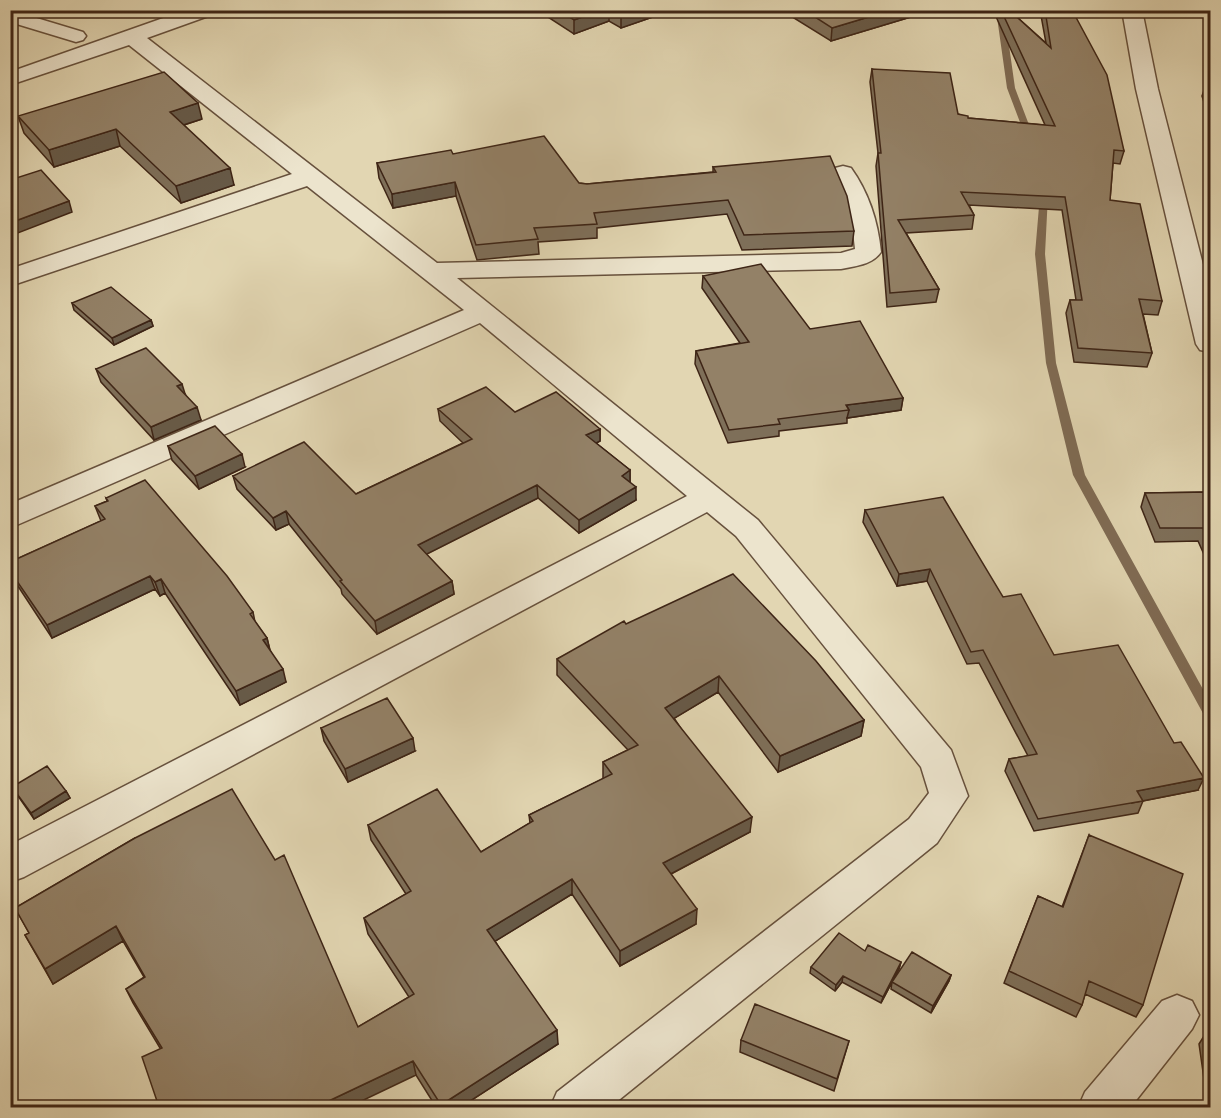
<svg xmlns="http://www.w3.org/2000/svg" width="1221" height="1118" viewBox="0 0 1221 1118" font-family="'Libre Bodoni',serif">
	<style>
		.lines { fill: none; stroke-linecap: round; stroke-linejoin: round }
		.stream { fill: #7f6b54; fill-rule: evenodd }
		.minor-casing { stroke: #67513d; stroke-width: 3 }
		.minor { fill: #ece4cd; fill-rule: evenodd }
		.wall { fill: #7e6f59; stroke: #3e2516; stroke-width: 1.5 }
		.shaded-wall { fill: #675a48; stroke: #3e2516; stroke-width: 1.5 }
		.building { fill: #938167; stroke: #3e2516; stroke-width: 1.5 }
	</style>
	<rect width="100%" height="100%" fill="#e2d6b2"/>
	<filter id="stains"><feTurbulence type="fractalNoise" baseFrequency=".00333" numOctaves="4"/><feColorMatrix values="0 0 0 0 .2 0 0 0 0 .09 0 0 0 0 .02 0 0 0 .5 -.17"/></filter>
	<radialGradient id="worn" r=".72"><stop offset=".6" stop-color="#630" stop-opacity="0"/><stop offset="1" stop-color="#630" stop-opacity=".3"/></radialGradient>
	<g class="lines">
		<path class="stream" d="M996,10H1004L1015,88L1034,138L1033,140L1026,138L1007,88Z
			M1044,192L1048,195L1045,254L1056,363L1085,475L1210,702V718L1205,717L1073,475L1046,363L1035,254L1040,195Z"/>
		<defs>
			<path id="minor" d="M10,10L83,32L86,36L83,40L76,42L10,22Z
				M186,10H217L214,14L147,38L437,263L841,253L855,249C853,222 844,197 831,173L835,168L843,166L851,168C869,193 878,222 881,252C872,265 855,266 841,269L457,278L758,520L951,750L968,796L937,843L609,1108H550L557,1092L909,819L929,793L921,767L736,536L707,512L24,877L10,882V845L687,496L480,323L10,528V504L464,310L307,186L10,286V269L292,174L129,45L10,85V72Z
				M1122,10H1142L1158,89L1210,292V352L1200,350L1196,344L1136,89Z
				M1177,995L1192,1001L1199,1015L1192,1029L1130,1108H1078L1085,1092L1162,1001Z"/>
		</defs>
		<use href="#minor" class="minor-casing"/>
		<use href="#minor" class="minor"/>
	</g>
	<path class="wall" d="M537,10H673L621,28L609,21L574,34Z
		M781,10H934L831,41Z
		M993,10H1009L1046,43L1040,10H1101V12L1096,11L1095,14L1073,13L1124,151L1120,164L1113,163L1110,200L1162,301L1158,315L1143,314L1152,353L1147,367L1074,362L1066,313L1070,300H1076L1062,210L969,205L974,215L972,229L906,233L939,289L936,302L887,307L876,166L878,153L870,82L872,69L958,114L968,118L1045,125Z
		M1208,13H1210V60L1204,26Z
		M1207,82H1210V121L1202,96Z
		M18,116L202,119L184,125L234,185L181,203L120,146L54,167L24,133Z
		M453,154L579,183L587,184L713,172V167L854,231L852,246L742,250L727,214L597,228V238L538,242L539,254L477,260L456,196L393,208L379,178L377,163Z
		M703,276L810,329L903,398L901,410L847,418V423L779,431V436L728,443L695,364L696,351L740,343L702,288Z
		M72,303L151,320L153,326L114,345L74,310Z
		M96,369L185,394L201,420L154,440L101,382Z
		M438,409L515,412L600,429V441L596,443L630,470V482L636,500L579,533L538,498L426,554L452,581L454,594L377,634L342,594L341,589L289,524L276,530L237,489L233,476L356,494L463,443L440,421Z
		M168,446L245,467L199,489L172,460Z
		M1210,492V568L1198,541L1155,542L1141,507L1145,493Z
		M106,498L253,612L255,622L267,638L270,650L286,682L240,705L165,593L160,596L155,589L52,638L12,577L10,574V562L101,521L95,506L107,501Z
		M865,510L1003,597L1054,655L1198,790L1143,801L1138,813L1034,831L1005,771L1009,759L1028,756L979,663L967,664L927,581L897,586L863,522Z
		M626,624L864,720L861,736L778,772L718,692L674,718L750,832L671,874L696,924L620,966L572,894L495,941L558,1044L461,1107H436L416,1075L160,1048L133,1003L126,989L144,977L123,941L53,984L25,935L29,933L15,908L135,838L358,1027L409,997L368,934L364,918L406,894L371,840L368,825L481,852L530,823L529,815L603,779V762L628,750L557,675V659Z
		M321,728L415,751L348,782L324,741Z
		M12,787L66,791L70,798L34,819L16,793Z
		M1089,835L1143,1005L1136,1017L1085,994L1082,1005L1076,1017L1004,983L1038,896L1062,907Z
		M865,951L901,962L899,969L881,1003L842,982L835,991L810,973L811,967Z
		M951,975L949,981L931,1013L891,989L892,982Z
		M1209,1028H1210V1107H1208L1199,1044Z
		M741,1040L849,1041L834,1091L740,1052Z"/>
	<path class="shaded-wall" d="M602,10H609V21L574,34V20Z
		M635,10H673L621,28V15Z
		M892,10H934L831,41L832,28Z
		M198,103L202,119L174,128L170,112Z
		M116,129L120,146L54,167L49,150Z
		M230,168L234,185L181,203L176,186Z
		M455,182L456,196L393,208L392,194Z
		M69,201L72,212L10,236V223Z
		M151,320L153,326L114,345L112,338Z
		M182,384L186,397L177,386Z
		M903,398L901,410L847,418L849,410L846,405Z
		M197,407L201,420L154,440L151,427Z
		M600,429V441L587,448L586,435Z
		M242,454L245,467L199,489L195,476Z
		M630,470V483L622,476Z
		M537,485L538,498L419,558L418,545Z
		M636,487V500L579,533V520Z
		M286,511L289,524L276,530L273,518Z
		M930,569L927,581L897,586L899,574Z
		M150,576L155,589L52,638L47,625Z
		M161,579L165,593L160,596L155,582Z
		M452,581L454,594L377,634L375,621Z
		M267,638L270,651L263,640Z
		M283,669L286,682L240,705L236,691Z
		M719,676L718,692L665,724V708Z
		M864,720L861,736L778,772L780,756Z
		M413,738L415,751L348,782L345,769Z
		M1204,778L1198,790L1132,803L1137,791Z
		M66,791L70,798L34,819L31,813Z
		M752,817L750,832L663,878V863Z
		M572,879V894L489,945L487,930Z
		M697,909L696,924L620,966V951Z
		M116,926L123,941L53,984L45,969Z
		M901,962L899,969L881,1003L883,997Z
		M951,975L949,981L931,1013L933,1006Z
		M843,976L842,982L835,991L836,985Z
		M557,1030L558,1044L461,1107H441V1105Z
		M413,1061L416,1075L349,1107H316Z"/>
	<path class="building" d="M558,10H602L574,20Z
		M613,10H635L621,15Z
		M804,10H892L832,28Z
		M1001,10H1009L1051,48L1045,10H1072L1107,75L1124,151L1114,150L1110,200L1140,204L1162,301L1139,299L1152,353L1078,348L1070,300H1082L1065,197L961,192L974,215L898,220L939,289L890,293L878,153H881L872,69L950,73L958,114L968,116V118L1055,126Z
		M1208,13H1210V24Z
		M164,72L198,103L170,112L230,168L176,186L116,129L49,150L18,116Z
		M1207,82H1210V93Z
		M544,136L579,183L587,184L716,172L713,167L830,156L847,196L854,231L744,235L728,200L594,213L597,224L534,228L538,239L476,245L455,182L392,194L377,163L451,150L453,154Z
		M41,170L69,201L10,223V180Z
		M761,264L810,329L860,321L903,398L846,405L849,410L778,419L780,424L729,430L696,351L749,342L703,276Z
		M111,287L151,320L112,338L72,303Z
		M146,348L182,384L177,386L197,407L151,427L96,369Z
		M486,387L515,412L556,392L600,429L586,435L630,470L622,476L636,487L579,520L537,485L418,545L452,581L375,621L340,581L342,580L286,511L273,518L233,476L304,442L356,494L472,439L438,409Z
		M215,426L242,454L195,476L168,446Z
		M145,480L227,576L253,612L250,614L267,638L263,640L283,669L236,691L161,579L155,582L150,576L47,625L10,571V562L105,519L95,506L108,501L106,498Z
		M1210,492V543L1203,528H1160L1145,493Z
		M943,497L1003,597L1021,594L1054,655L1118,645L1174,743L1181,742L1204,778L1137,791L1143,801L1038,819L1009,759L1037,754L983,650L971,652L930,569L899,574L865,510Z
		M733,574L816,661L864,720L780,756L719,676L665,708L752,817L663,863L697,909L620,951L572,879L487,930L557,1030L441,1105L413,1061L316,1107H159L142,1057L162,1048L126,989L145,977L116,926L45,969L25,935L29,933L15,908L135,838L232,789L275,860L284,855L358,1027L414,994L364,918L411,891L368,825L437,789L481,852L533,821L529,815L612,774L603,762L638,745L557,659L624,621L626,624Z
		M387,698L413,738L345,769L321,728Z
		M47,766L66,791L31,813L12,787Z
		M1089,835L1183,874L1143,1005L1089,981L1082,1005L1009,971L1038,896L1063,907Z
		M839,933L865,951L868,945L901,962L883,997L843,976L836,985L811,967Z
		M912,952L951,975L933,1006L892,982Z
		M755,1004L849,1041L837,1079L741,1040Z"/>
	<rect width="1221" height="1118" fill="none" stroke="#e2d6b2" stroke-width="36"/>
	<rect x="12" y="12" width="1197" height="1094" fill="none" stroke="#3e2516" stroke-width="3"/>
	<rect x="18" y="18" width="1185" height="1082" fill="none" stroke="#3e2516" stroke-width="1.5"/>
	<rect width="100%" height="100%" filter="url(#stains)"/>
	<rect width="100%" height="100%" fill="url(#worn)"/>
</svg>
